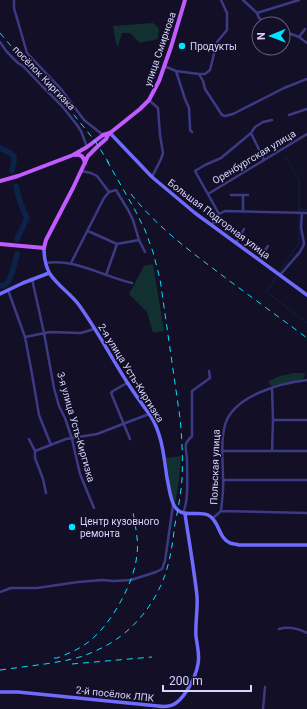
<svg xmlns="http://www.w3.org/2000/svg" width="307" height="709" viewBox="0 0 307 709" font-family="Roboto,sans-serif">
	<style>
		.green { fill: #12302f }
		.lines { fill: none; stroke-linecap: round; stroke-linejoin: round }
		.stream { stroke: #0c2248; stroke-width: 1 }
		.river { stroke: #0c2248; stroke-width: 5.5 }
		.street { stroke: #3d3a85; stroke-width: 2.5 }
		.secondary { stroke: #6f6bff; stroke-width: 3.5 }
		.primary { stroke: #c25bff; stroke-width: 4 }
		.rail { stroke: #00e5ff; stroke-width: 1; stroke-dasharray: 6 5; stroke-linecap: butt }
		.poi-dot { fill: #00e5ff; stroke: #130f26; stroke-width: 1.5 }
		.labels { text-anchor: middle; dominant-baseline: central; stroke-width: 3; stroke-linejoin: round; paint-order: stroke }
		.poi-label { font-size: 10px; fill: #d9d4ff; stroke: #130f26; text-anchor: start }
		.street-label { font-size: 10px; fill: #d9d4ff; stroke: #130f26 }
	</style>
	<rect width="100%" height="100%" fill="#130f26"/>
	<path class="green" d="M153,23L159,28L158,39L140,43L130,33H122L118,47C114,41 115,33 113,26Z
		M153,264L164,331L153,333L147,312L129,294L144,266Z
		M294,373H305L304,378L301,380L272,386L269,384V381L280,376Z
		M181,456L179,480L175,504L171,492L166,458Z"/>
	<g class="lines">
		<path class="stream" d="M285,156C290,162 290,165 294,171C296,175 298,176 299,180V211
			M299,210H307
			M280,271L299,243V215
			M277,276L267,291L268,293L307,323"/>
		<path class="river" d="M0,148L10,153L14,156V161L12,171
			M16,186C18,197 22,208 27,218L17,239
			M0,286C2,286 5,285 6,284C12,279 15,261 17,254"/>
		<path class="street" d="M14,0V8L27,53L61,89L84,120L103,135
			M243,0L257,13L259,18L266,24
			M257,13L299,0
			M283,31L299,37L307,43
			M299,37L305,29
			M0,42L7,52L18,63L23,66L42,86L62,106L77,125L81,131L87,147
			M164,66L176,71L199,74L203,81L205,89L222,115L225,116L233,114L284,88L307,79
			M176,71L185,99L189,108L190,127V130L192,132
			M199,74H205L210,70L217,42L227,30V13L221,0
			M149,100L158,108L160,135L163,153L161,159L152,177
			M289,115L307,109
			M251,133L264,160
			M82,171L91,173L97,176L109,192
			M208,194L307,134
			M231,195H243V212
			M243,195H248
			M219,214L195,171L205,165L221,158L251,133L255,127L263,122L272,120
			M212,225L219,214L225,211L307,213
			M88,231L117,244L106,275
			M236,243L244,229
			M117,244L139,240
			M259,259L268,246
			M46,263C75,258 104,277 132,283
			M71,263L104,198L109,192L116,190L128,210L133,220L139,240L145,252
			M280,275L300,252L304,244L301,227L302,213
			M32,279L44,333L54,388L59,406L65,418L72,439L80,474L94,508
			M8,290L25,337L32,374L39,415L51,445
			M25,337L50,332L81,333L94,329
			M127,383L113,391L111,393L130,439
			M272,388L273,420L272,451
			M273,420H307
			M29,439L35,451V458L43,479L46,493
			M35,451L66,439L97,434L149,414
			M222,451H307
			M223,480H307
			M221,511C222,500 224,489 223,477C223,461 220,442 225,425C233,396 280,383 307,380
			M183,513C189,500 187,475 187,460C187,455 185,449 186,444C187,441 190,438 192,436V391L210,378L209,371
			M213,518L221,511L307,513
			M0,592L11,588H37L78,582L102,580L114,581L131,580L156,572L162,569L165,561L173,505
			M279,629C289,626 297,628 307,633
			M263,709L265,687"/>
		<path class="secondary" d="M110,133L152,177L195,213L307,295
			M44,248C44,257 46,267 50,274C58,286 71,294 79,305C97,330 111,357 127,382C134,393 142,404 150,415C162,433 164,457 167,478C169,486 170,500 175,507C183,519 197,510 208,515C220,521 218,538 230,543C233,544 236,544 239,545H307
			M0,294L23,283L49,273
			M0,692H18L158,706C164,707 170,707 176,703C186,696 196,676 198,664C200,654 197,646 196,636C195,623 198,610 197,596C194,569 189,541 185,514"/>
		<path class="primary" d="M75,155C81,154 84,157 85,163
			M0,181L18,176L73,155L87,147L103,135L110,133L140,109L149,100L159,81L171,47L185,0
			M0,244L44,248L46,240L73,188L88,156L98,146L106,139L109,133"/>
		<path class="rail" d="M0,33L22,59L74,115L95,141L109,163
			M131,194C157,227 190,251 223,276C251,297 279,317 307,338
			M54,658H57C70,653 82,648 92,639C113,621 135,581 137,554C139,540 135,526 133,512
			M72,664L152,657
			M0,670C15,668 30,666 45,664C63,661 79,659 95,651C129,637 155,606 166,572C171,556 173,540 175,524C178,509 181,494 182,479C183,458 182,438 180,418L160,279L153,252L145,230L135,210L106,159"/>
	</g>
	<g class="poi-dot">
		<circle cx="182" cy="46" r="4"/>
		<circle cx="72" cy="527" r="4"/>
	</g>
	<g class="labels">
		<g class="poi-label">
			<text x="190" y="46">Продукты</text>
			<text x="80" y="521">Центр кузовного<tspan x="80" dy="12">ремонта</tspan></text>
		</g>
		<g class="street-label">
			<text transform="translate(160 49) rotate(-71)">улица Смирнова</text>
			<text transform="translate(44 78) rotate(46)">посёлок Киргизка</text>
			<text transform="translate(254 157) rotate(-31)">Оренбургская улица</text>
			<text transform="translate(219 219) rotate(37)">Большая Подгорная улица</text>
			<text transform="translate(131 373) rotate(58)">2-я улица Усть-Киргизка</text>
			<text transform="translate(76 427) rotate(74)">3-я улица Усть-Киргизка</text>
			<text transform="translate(215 467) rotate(-88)">Польская улица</text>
			<text transform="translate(115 694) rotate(6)">2-й посёлок ЛПК</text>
		</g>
	</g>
	<g transform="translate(271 36) rotate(269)"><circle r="19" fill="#130f26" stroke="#625e7d"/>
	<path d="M0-3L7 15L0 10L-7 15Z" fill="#00e5ff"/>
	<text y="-6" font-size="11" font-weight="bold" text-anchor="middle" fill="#d9d4ff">N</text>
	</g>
	<path d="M163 685v6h88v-6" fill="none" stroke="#d9d4ff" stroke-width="2"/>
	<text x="169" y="685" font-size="12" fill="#d9d4ff" stroke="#130f26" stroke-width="3" paint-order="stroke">200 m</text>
</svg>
